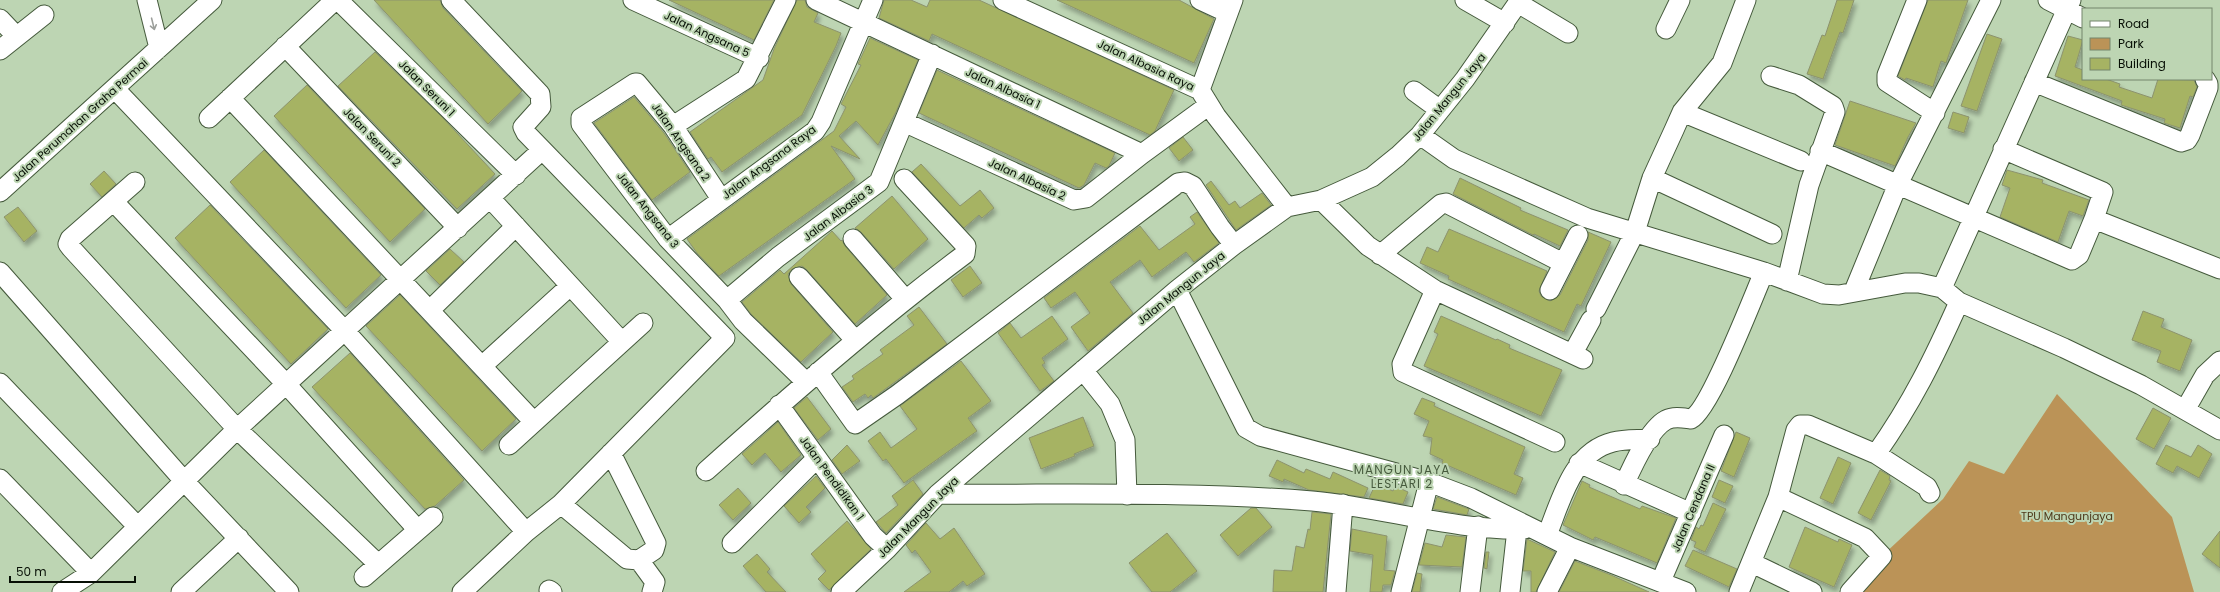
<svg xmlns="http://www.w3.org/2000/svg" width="2220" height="592" viewBox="0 0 2220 592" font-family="Poppins,sans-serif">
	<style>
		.green { fill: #bb9357 }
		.building { fill: #a6b363; stroke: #8c936e; filter: url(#shadow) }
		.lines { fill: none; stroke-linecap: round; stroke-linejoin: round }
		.minor-casing { stroke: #455a3c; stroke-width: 21 }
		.minor { stroke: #fff; stroke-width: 19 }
		.oneway { stroke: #9c9f9b }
		.labels { text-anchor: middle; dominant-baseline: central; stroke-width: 4; stroke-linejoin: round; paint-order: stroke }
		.street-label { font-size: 11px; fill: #070f05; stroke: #bdd5b3 }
		.park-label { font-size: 11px; fill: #4e391b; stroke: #bdd5b3 }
		.neighbourhood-label { font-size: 12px; letter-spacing: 1px; fill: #475b3e; stroke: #bdd5b3 }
	</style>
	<defs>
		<filter id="shadow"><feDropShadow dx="2.5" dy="4.5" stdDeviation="2" flood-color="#0004"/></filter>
	</defs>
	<rect width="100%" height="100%" fill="#bdd5b3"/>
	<path class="green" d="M2057,394L2172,517L2194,592H1850L1882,556L1943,499L1969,461L2004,474Z"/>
	<path class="building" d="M374,0H440L443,8L522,91L488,124Z
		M669,0H774L754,40Z
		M797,0H805L807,7L818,13L814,22L841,33L836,46L802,115L722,172L711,157L708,159L690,132L763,80L774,49Z
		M884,0H911L927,7L930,0H979L1174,90L1155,131L1150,135L932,34L929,41L879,18Z
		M1057,0H1179L1214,19L1194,63Z
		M1837,0H1854L1843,33L1840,32L1823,79L1807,74L1822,35L1825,36Z
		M1928,0H1968L1946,63L1941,61L1933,87L1906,78L1905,80L1898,76Z
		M1987,34L2002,39L1977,111L1961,106Z
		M2068,36L2083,40L2075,67L2083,70V79H2106L2120,84L2119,87L2152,98L2158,79L2194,80L2197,87L2193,97L2190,96L2180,128L2164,123L2165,119L2121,105L2122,101L2055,76Z
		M870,38L918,60L896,112L878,145L856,121L839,136L860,159L831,146L855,179L719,276L697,253L687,239L834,131L846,107L841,104L861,65L858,64Z
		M375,52L443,118L495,174L457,209L338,86Z
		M937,70L1115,153L1109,166L1106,168L1095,163L1084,185L1079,188L919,113Z
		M307,85L425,209L390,242L274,116Z
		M634,97L664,133L690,172L652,200L594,123Z
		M1850,101L1916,123L1908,137L1895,166L1835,145Z
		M1953,112L1969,117L1964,133L1948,128Z
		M1183,137L1193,150L1179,161L1169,148Z
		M264,150L381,275L346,308L230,182Z
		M921,164L960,206L980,190L994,208L982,218L979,215L964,228L912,172Z
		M2007,170L2043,180L2042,183L2089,200L2083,216L2069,211L2058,242L2000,217L2010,188L2002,185Z
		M104,171L116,184L102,197L90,184Z
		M1460,178L1521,208L1520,210L1568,230L1560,246L1534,234L1533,235L1453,194Z
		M1211,181L1229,205L1235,201L1240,208L1262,193L1271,205L1236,230L1206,185Z
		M892,196L928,239L894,269L861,232L855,228Z
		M210,205L328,329L291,364L175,238Z
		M18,207L37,231L24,242L4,217Z
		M1197,212L1219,243L1194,262L1186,252L1152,277L1140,260L1110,282L1133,313L1088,351L1071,327L1090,313L1075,292L1051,308L1044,298L1140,226L1159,250L1195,224L1190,217Z
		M1449,229L1547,271L1539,291L1541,296L1550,301L1560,295L1588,240V232L1611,242L1581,306L1577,304L1564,332L1448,279L1449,276L1420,263L1427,247L1438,252Z
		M832,231L841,241L842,240L845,246L887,295L855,324L807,270L802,266L792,269L788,274L791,284L833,332L801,362L751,314L742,302L780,270L784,274Z
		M450,249L464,262L440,285L426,271Z
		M970,266L982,283L963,297L951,280Z
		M400,295L516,419L482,451L366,326Z
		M919,307L947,344L873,398L871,395L868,398L865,394L853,402L842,387L854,379L852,376L883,354L880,350L914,325L907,316Z
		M2143,311L2164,319L2161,327L2192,340L2180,371L2157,362L2161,351L2132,340Z
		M1052,316L1068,339L1042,358L1045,363L1042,365L1054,381L1040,391L998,333L1010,323L1021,338Z
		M1441,316L1496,340L1497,339L1510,345L1509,348L1562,370L1541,416L1424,366L1438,334L1434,332Z
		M350,353L464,480L435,506L425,509L312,387Z
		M961,361L991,401L968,418L977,431L904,483L886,459L883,461L868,441L880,432L891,448L917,429L900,406Z
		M807,397L831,429L818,440L794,408Z
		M1422,398L1435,403L1434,406L1525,447L1514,474L1523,478L1516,495L1442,463L1443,460L1430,454L1432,438L1423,436L1429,421L1414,414Z
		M2153,408L2171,418L2154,449L2136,439Z
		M1083,417L1094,446L1074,454L1075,456L1041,469L1029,438Z
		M778,422L801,455L781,472L765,453L752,465L742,454Z
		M1736,432L1750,438L1734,477L1721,471Z
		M847,445L860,461L842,474L832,460Z
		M2166,445L2191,457L2198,445L2212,454L2199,478L2177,466L2173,473L2156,464Z
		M1838,457L1851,463L1833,504L1820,498Z
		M1277,460L1304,473L1306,469L1330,479L1333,472L1368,488L1364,497L1309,490L1284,479L1283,482L1269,476Z
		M1880,470L1890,476L1889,480L1891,481L1871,520L1858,513Z
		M816,476L825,488L806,507L811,512L799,523L784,506Z
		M913,480L923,494L886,533L876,522L898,505L892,496Z
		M1719,480L1733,486L1725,503L1712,497Z
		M1582,481L1590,485L1589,487L1640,509L1642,506L1676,518L1657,563L1595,537L1593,540L1563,525Z
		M1376,483L1393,491L1395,486L1408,492L1403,504L1369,498Z
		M738,488L751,503L733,520L719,505Z
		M1437,497L1469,509L1467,515L1433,509Z
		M1713,503L1726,509L1705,552L1694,547L1696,542L1691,540L1696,527L1699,529L1701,525L1703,526Z
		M1251,508H1256L1272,527L1238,556L1220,535Z
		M1312,512L1331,514L1323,592H1273L1274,570L1292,571L1296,546L1304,548L1308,529L1310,530Z
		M847,521L871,549L829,590L818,579L826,571L811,554Z
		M926,523L940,539L954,528L985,574L967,586L963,581L949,592H904L931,572L915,550L912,553L906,545Z
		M1805,527L1838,542L1839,539L1852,545L1834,587L1789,567Z
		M1352,529L1387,536L1384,570L1395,571L1391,585H1383L1382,592H1370L1373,555L1350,551Z
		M2220,531V568L2202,554Z
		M1167,533L1197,571L1170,592H1152L1129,563Z
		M1446,535L1466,537L1462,567L1419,565L1425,543L1442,547Z
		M1527,539L1555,552L1536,592H1531V571H1523Z
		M1693,550L1737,569L1729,587L1685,566Z
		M1486,552H1489L1487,569L1484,568Z
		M757,554L770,569L767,572L786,592H766L743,566Z
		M1575,561L1611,575L1649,592H1559Z
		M1417,573L1422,574L1420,592H1412Z"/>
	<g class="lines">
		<defs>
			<path id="minor" d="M147,0L159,48
				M338,0L516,175
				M451,0L540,94L541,107L523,127L526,133L725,338L561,504L526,532L462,592
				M633,0L759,58
				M816,0L1142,154
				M1003,0L1200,90L1216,116L1287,207
				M1200,0L1228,13
				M1465,0L1505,23
				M1917,0L1887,75V82L1935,113
				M2048,0L2083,18
				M1518,3L1568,33
				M0,19L16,36
				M1666,29L1680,0
				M285,46L458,228
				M0,50L44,15
				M1771,76L1799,85L1833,106L1835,112L1809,185L1787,281
				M2034,82L2181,142L2187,140L2190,135L2208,88V84L2205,79
				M115,89L345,331L526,532
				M1200,90L1233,0
				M1414,91L1440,110
				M230,98L534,422
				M1682,112L1801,161
				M209,118L335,0
				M904,122L1074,200L1086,198L1142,154L1209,105
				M673,126L746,79L786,0
				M1420,135L1454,159L1587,218L1764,272L1823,294L1839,295L1905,283H1919L1942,288L1959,302L2064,348L2141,385L2220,430
				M2003,149L2103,192L2094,219
				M1820,151L2072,260L2079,255L2094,219L2220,269
				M1652,178L1772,234
				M135,182L70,239L68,244L71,248L237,429L378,564
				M0,192L212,0
				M490,198L622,342
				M721,199L673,126L637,83H635L581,118V124L668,239L727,300L743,321L806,382
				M1321,200L1368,246L1435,290L1583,359
				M114,202L286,384L417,529
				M668,239L815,131L821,122L873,0
				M853,239L905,299
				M1380,255L1441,204L1446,203L1563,263
				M0,272L185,482L289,592
				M799,277L855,340
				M1942,288L2071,0
				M1177,290L1246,428L1260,436L1429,482L1471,498L1570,547L1686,592
				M1435,290L1402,364L1403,372L1555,442
				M1550,290L1578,235
				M1854,291L1898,184L1991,0
				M727,300L778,257L879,182L932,54
				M1596,309L1635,232L1652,178L1674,130L1682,112L1722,63L1746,0
				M430,310L516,226
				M1573,353L1591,320
				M482,366L570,286
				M1083,370L1110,404L1125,440L1127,495
				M818,372L855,424L897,395L1178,183L1185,182L1193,186L1220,227L1234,245
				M0,383L137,526
				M779,405L873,536L887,549
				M2185,410L2205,375L2220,361
				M509,445L643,323
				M1876,454C1912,403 1934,358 1959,302
				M1579,463L1691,513
				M706,471C790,396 874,322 965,254L966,246L904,179
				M0,479L91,573
				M1624,485C1632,467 1649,429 1666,420C1674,416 1683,418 1691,419C1710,410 1753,297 1764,272
				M938,494C1062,495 1188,491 1312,501C1381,507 1456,531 1524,529
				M1778,497L1865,538L1882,556L1850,592
				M561,504L627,559L639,560L654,550L656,543L611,453
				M1547,535C1561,501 1572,452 1613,442C1625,439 1638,440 1650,439
				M732,543L817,458
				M639,560L655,582L652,592
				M1752,563L1812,592
				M364,577L433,517
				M1661,581L1724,435
				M549,590L552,592
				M62,592L91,573L237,429L542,150
				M181,592L239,538
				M841,592L887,549L938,494L1177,290L1234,245L1287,207L1321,200L1372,177L1398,156L1420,135L1465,79L1520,0
				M1336,592L1343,504
				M1401,592L1429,482
				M1470,592L1478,526
				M1510,592L1517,529
				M1547,592L1570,547
				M1739,592L1778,497L1796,430L1800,425H1808L1876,454L1927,487L1930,493"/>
		</defs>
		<use href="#minor" class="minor-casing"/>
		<use href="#minor" class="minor"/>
	</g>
	<defs><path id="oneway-shaft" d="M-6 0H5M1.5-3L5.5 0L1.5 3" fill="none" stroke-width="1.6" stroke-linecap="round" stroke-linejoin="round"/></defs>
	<use class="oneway" href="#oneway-shaft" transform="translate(153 24) rotate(76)"/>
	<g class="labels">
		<g class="street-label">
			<text transform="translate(707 34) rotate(25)">Jalan Angsana 5</text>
			<text transform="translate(1146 65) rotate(25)">Jalan Albasia Raya</text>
			<text transform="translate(427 88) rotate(45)">Jalan Seruni 1</text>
			<text transform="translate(1003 88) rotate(25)">Jalan Albasia 1</text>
			<text transform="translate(1449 97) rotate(-51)">Jalan Mangun Jaya</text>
			<text transform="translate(80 120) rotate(-42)">Jalan Perumahan Graha Permai</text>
			<text transform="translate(372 137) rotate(46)">Jalan Seruni 2</text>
			<text transform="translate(681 142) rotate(55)">Jalan Angsana 2</text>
			<text transform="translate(769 162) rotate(-37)">Jalan Angsana Raya</text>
			<text transform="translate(1027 179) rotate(25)">Jalan Albasia 2</text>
			<text transform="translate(648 210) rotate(52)">Jalan Angsana 3</text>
			<text transform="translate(838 213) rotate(-37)">Jalan Albasia 3</text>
			<text transform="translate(1181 288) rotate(-39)">Jalan Mangun Jaya</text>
			<text transform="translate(832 478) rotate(54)">Jalan Pendidikan 1</text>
			<text transform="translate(1693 508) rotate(-67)">Jalan Cendana II</text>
			<text transform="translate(918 517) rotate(-45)">Jalan Mangun Jaya</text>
		</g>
		<g class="park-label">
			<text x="2067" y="516">TPU Mangunjaya</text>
		</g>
		<g class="neighbourhood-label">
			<text x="1402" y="469">MANGUN JAYA<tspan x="1402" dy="14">LESTARI 2</tspan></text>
		</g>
	</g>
	<rect x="2082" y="8" width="130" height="72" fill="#bdd5b3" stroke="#74866d"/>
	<rect x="2090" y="21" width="20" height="6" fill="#ffffff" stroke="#74866d"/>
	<text x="2118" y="28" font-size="12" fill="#070f05">Road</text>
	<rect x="2090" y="38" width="20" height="12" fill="#bb9357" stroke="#74866d"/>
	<text x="2118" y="48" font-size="12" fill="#070f05">Park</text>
	<rect x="2090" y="58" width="20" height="12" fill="#a6b363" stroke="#74866d"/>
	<text x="2118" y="68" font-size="12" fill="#070f05">Building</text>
	<path d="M10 576v6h125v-6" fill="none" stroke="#070f05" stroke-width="2"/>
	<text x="16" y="576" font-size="12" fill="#070f05" stroke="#bdd5b3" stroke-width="3" paint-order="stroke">50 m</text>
</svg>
